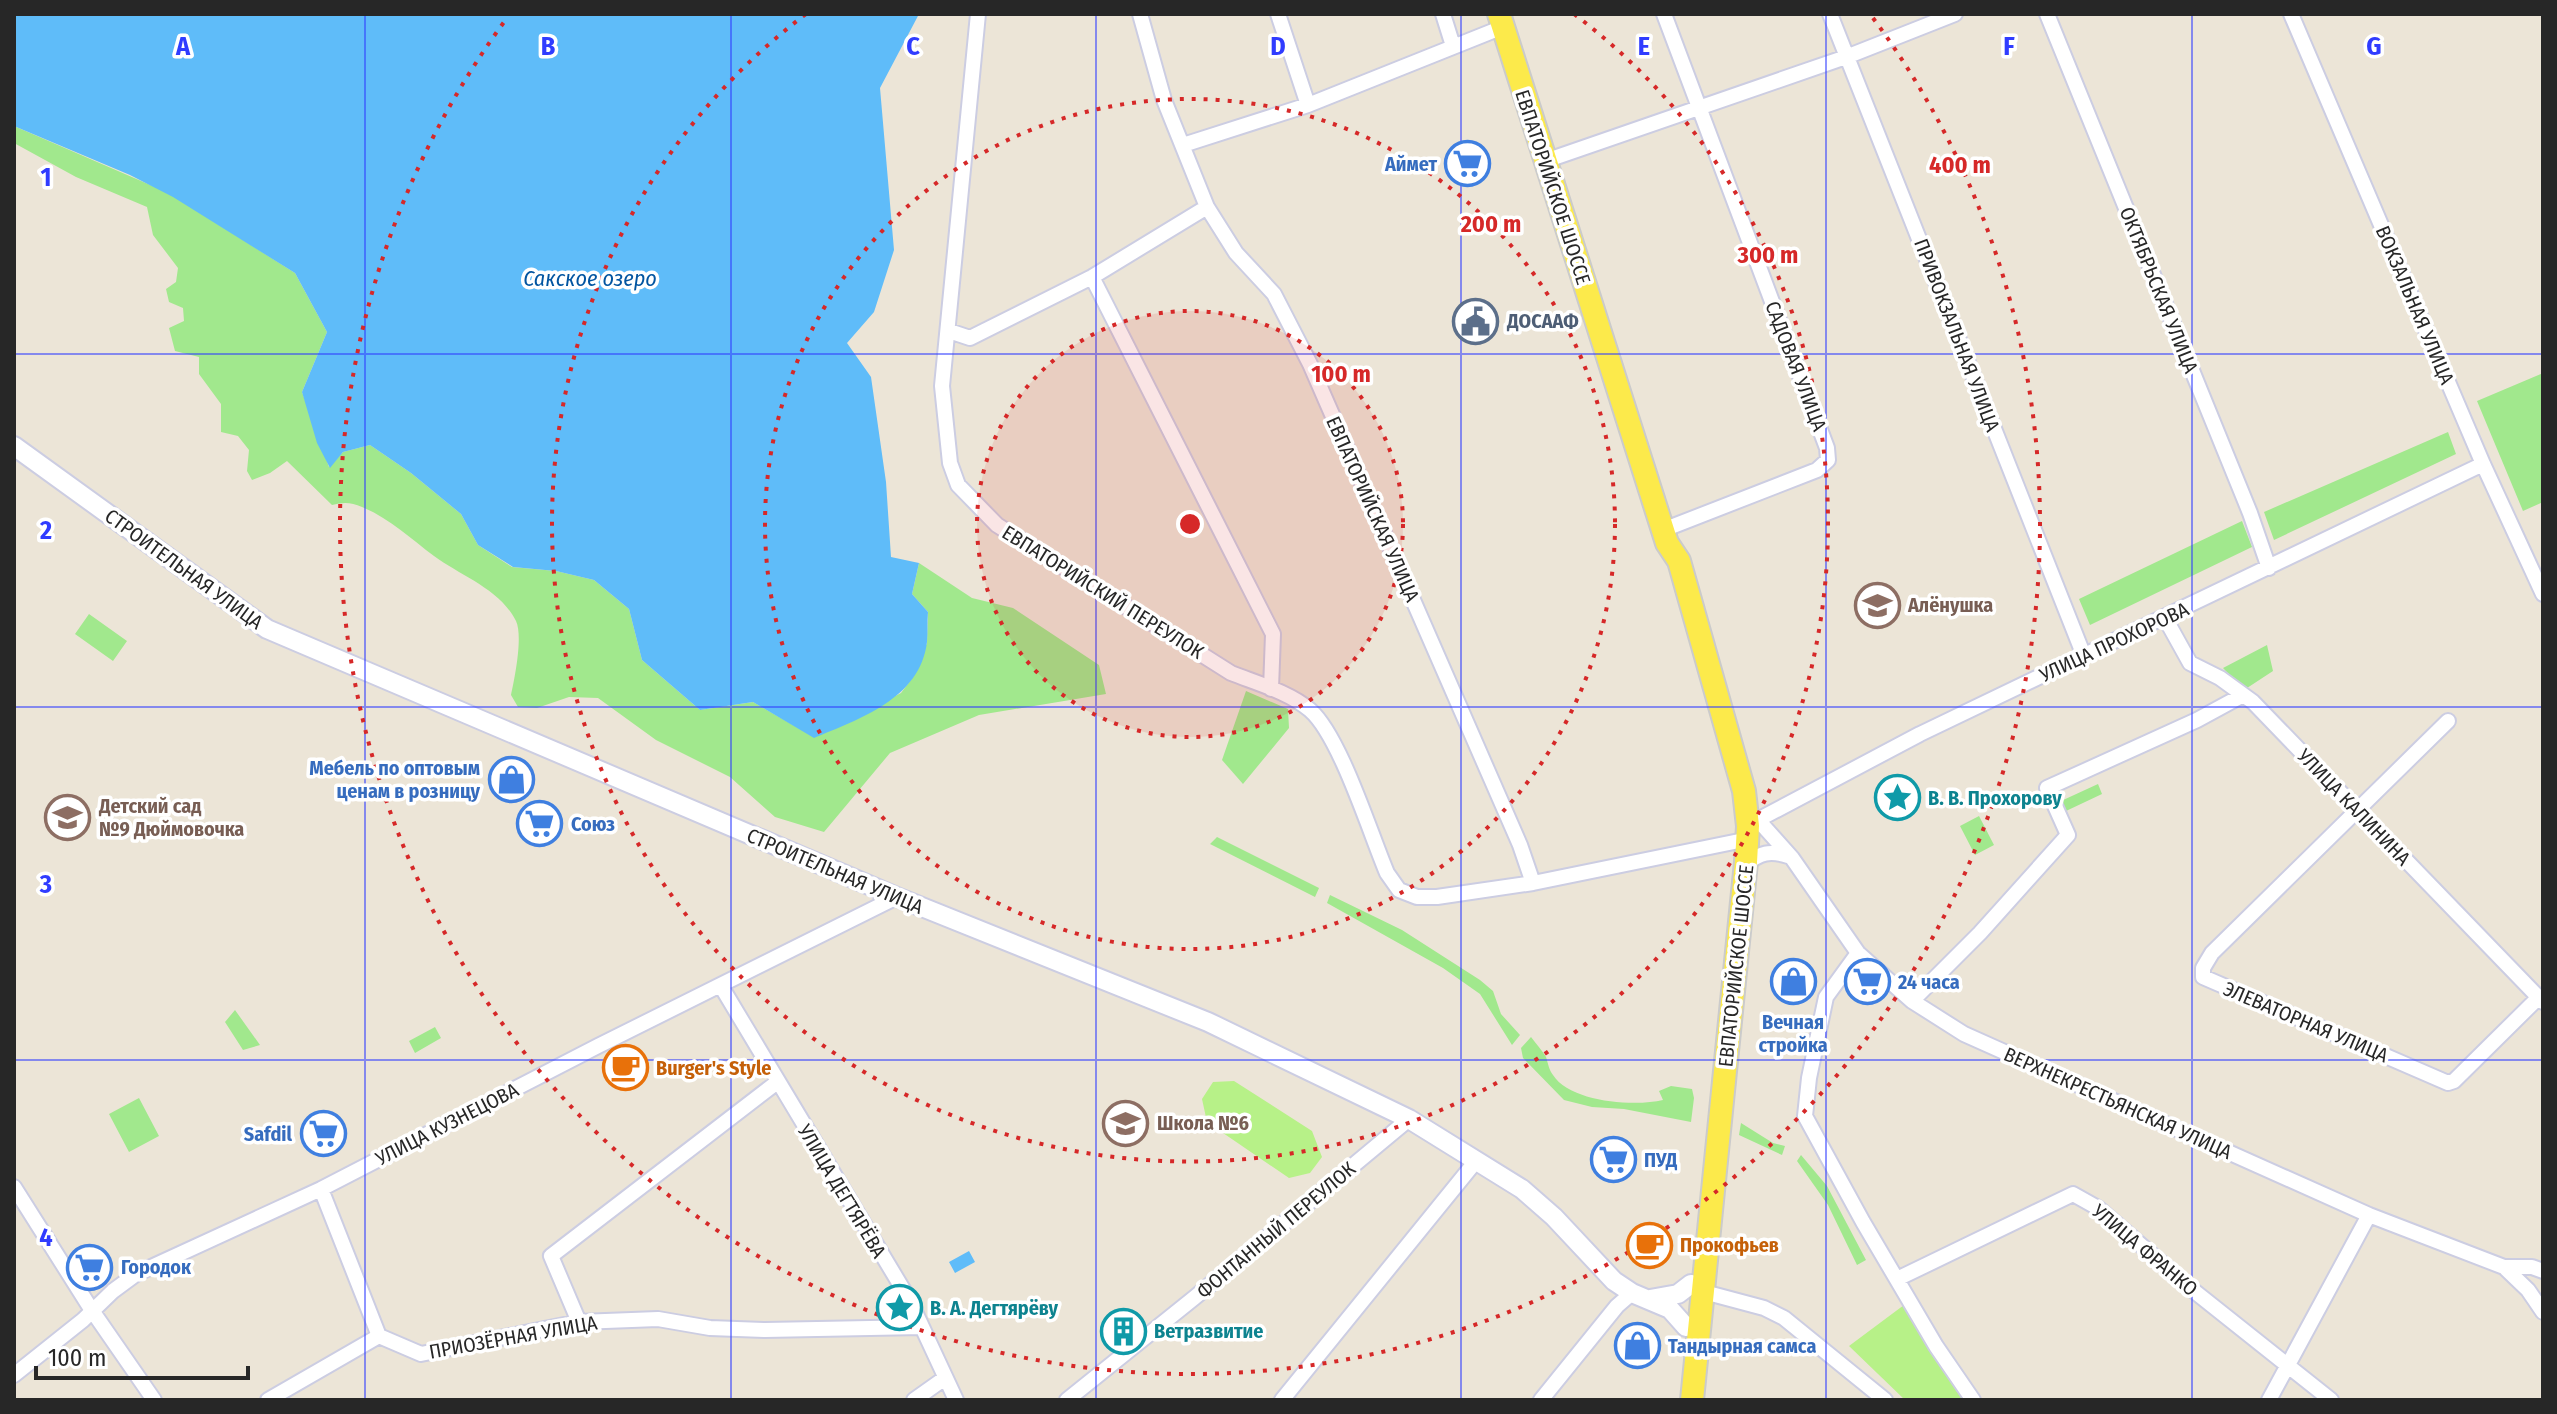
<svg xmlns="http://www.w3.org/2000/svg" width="2557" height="1414" viewBox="0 0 2557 1414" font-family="'Fira Sans Condensed',sans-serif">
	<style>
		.green { fill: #a1e88d }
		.pitch { fill: #b7f188 }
		.water { fill: #5fbcf9 }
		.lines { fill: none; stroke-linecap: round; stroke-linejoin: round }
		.minor-casing { stroke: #cccde2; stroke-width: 18 }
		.tertiary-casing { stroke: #cccde2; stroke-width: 22 }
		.primary-casing { stroke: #cbcbcb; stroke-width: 26 }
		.minor { stroke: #fff; stroke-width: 14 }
		.tertiary { stroke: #fff; stroke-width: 18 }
		.primary { stroke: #fcea4b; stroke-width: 22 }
		.grid { fill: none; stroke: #303cff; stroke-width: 2; stroke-opacity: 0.55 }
		.ring { fill: none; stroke: #d62828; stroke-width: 4; stroke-dasharray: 4 8 }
		.labels { text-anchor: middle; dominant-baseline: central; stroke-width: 7; stroke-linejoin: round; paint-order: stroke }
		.shop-label { font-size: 20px; font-weight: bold; fill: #366cbe; stroke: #fff; text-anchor: start }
		.street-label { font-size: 20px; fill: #272727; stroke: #fff }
		.service-label { font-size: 20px; font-weight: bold; fill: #4e5e75; stroke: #fff; text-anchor: start }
		.education-label { font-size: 20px; font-weight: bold; fill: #785e54; stroke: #fff; text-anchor: start }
		.culture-label { font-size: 20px; font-weight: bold; fill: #0d838f; stroke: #fff; text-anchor: start }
		.food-label { font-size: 20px; font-weight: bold; fill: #c56008; stroke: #fff; text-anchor: start }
		.water-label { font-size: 22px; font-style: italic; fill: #0255a1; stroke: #fff }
		.grid-label { font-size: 26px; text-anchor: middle; font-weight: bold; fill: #303cff; stroke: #fff; stroke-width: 7; stroke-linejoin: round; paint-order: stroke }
		.centre { fill: #d62828; stroke: #fff; stroke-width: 4 }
		.ring-label { font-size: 24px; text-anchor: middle; font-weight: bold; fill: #d62828; stroke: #fff; stroke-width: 7; stroke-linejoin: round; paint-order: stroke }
	</style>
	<rect width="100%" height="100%" fill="#ece5d7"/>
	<path class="green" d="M14,126L155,187L207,165L194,209L295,273L327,332L302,392L329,467L343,452L370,445L411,473L461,514L478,545L512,567L556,571L594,580L629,609L642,660L700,710L753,702L814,737L901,693L913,677L927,643L928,612L912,594L919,563L972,598L1013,608L1099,665L1106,694L979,715L890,753L824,832L775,817L730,777L656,740L598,698L569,697L537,708L518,707L511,695C515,677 523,636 516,621C500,589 461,576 434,556C411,539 389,518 362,507C351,502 343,502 332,505L287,461L270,473L252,480L247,471L249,450L238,436L221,432V404L199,374V357L175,351L169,328L184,321L183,308L169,302L166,289L176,282L178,268L153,235L147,207L76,177L14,143Z
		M2543,373V502L2523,511L2477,401Z
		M2448,432L2456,454L2274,540L2264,512Z
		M2242,521L2252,547L2090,625L2079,599Z
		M89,614L127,641L113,661L75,634Z
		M2267,645L2273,671L2244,690L2223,668Z
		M1246,691L1288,709L1289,728L1243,784L1222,760Z
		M2098,784L2102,794L2066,811L2061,801Z
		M1979,816L1994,845L1975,855L1960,826Z
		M1217,837L1319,888L1315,897L1210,844Z
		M1330,895L1402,930L1480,980L1493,991L1501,1014L1520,1035L1512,1045L1480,994L1443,968L1327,903Z
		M235,1010L260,1045L243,1050L225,1022Z
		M435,1027L441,1038L415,1053L409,1041Z
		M1531,1037C1536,1044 1542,1050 1546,1057C1548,1063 1549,1070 1553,1075C1570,1102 1634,1107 1663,1100L1659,1091L1671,1086L1692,1089L1694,1098L1691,1122L1624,1109L1592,1107L1564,1100L1523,1058L1521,1048Z
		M139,1098L159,1136L129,1152L109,1114Z
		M1741,1123L1773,1143L1785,1146L1782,1155L1739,1135Z
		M1801,1155L1827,1186L1866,1260L1857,1265L1828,1205L1797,1161Z"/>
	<path class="pitch" d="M1234,1081L1312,1131L1322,1157L1310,1173L1289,1178L1207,1122L1202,1099L1213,1082Z
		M1904,1305L1964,1400H1905L1849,1346Z"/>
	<path class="water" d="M14,14H919L880,88L894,250L874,312L847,343L871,377L886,482L891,557L919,563L912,594L928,612C927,622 928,632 927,642C920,699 859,719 814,738L753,702L700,710L642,660L629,609L594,580L556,571L513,567L478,545L461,514L411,473L370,445L343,452L330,468L317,443L302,392L327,332L295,273L173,197L130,175L14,126Z
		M969,1251L975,1262L955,1273L949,1262Z"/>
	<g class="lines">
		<defs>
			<path id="minor" d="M978,14L942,386L950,463L958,485L997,525L1231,673C1256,683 1289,692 1310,710C1340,736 1370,833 1387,873L1399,890L1417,897H1437L1533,883L1739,841
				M1140,14L1164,100L1207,207L1236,253L1274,294L1310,364L1520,845L1533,883
				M1278,14L1308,105
				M1443,14L1453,46
				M1830,14L2084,656
				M2047,14L2250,513L2269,568
				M2291,14L2483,464L2543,594
				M1183,145L1308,105L1503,27
				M1545,161L1846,57L1955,14
				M1092,277L1273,634L1271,689
				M949,331L970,338L1092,277L1207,207
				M1663,530L1817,470L1828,460L1827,448L1664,14
				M2165,618L2190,663L2220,678L2253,702L2543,1002
				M2448,721L2212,953L2203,968V977L2448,1083L2454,1081L2538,998
				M1758,820L1792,858L1858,953L1912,1001L1964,1034L2369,1215L2504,1267L2528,1290L2543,1312
				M1752,823L1920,734L2483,464
				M1745,864C1761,853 1769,850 1788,856
				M1858,953L1826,997L1809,1078L1805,1116L1863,1222L1936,1346L1973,1400
				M721,986L910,1301L956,1400
				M1912,1001L1980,933L2068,835L2047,788L2197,720L2243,695
				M14,1187L91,1309L154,1400
				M321,1189L379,1336
				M2504,1267H2532L2543,1271
				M1897,1279L2073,1194L2098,1208L2194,1291L2331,1400
				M1704,1292L1764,1308L1784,1318L1885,1400
				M579,1322L551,1256L776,1083
				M379,1336L421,1354L579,1322L658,1319L710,1328L765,1330L922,1327
				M14,1375L83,1320L113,1291L136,1274L321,1189L598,1046L897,897
				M268,1400L379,1336
				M914,1400L945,1378
				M1067,1400L1194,1298L1409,1119
				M1282,1400L1476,1161
				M1541,1400L1617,1306L1632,1293
				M2269,1400L2369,1215"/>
			<path id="tertiary" d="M14,446L267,629L897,897L1208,1022L1409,1119L1522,1189L1554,1217L1614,1281L1632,1293L1670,1309L1686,1327
				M1650,1299L1678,1294L1691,1284"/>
			<path id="primary" d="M1499,14L1667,543L1679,561L1744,791L1748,826L1746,862L1692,1400"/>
		</defs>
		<use href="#minor" class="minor-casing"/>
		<use href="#tertiary" class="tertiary-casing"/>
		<use href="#primary" class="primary-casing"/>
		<use href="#minor" class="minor"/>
		<use href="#tertiary" class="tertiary"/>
		<use href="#primary" class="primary"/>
	</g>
	<path class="grid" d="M365,14V1400M731,14V1400M1096,14V1400M1461,14V1400M1826,14V1400M2192,14V1400M14,354H2543M14,707H2543M14,1060H2543"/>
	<circle cx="1190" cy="524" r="213" fill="#d62828" fill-opacity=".12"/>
	<g class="ring">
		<circle cx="1190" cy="524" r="213"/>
		<circle cx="1190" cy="524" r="425"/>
		<path d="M1574 14A638 638 0 1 1 806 14"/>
		<path d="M1873 18A850 850 0 1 1 507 18"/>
	</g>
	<defs>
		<symbol id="supermarket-ring" viewBox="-11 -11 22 22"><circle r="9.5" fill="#fff" stroke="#3f7fe0" stroke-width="1.5"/><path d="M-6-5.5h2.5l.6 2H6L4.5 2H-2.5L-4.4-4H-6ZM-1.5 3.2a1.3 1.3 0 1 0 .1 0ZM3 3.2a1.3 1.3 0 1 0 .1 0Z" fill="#3f7fe0"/></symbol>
		<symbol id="civic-ring" viewBox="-11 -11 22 22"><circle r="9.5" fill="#fff" stroke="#5c6f8a" stroke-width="1.5"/><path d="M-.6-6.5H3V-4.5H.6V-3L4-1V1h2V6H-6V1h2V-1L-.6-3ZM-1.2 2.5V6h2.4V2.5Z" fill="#5c6f8a"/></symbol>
		<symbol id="school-ring" viewBox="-11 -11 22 22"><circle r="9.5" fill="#fff" stroke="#8d6e63" stroke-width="1.5"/><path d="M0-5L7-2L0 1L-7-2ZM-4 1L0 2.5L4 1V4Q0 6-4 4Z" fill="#8d6e63"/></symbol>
		<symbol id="shop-ring" viewBox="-11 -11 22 22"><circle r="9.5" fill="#fff" stroke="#3f7fe0" stroke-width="1.5"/><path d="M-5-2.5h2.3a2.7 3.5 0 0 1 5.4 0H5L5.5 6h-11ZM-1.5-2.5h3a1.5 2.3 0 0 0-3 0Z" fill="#3f7fe0"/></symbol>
		<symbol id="sight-ring" viewBox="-11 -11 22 22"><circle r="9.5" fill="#fff" stroke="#0f9aa8" stroke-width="1.5"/><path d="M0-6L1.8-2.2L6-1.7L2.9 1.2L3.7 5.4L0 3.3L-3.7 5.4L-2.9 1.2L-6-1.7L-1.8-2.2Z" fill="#0f9aa8"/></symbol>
		<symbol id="cafe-ring" viewBox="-11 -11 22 22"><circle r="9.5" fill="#fff" stroke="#e8710a" stroke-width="1.5"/><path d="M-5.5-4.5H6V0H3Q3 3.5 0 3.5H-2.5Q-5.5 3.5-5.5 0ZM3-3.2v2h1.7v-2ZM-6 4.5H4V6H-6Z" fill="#e8710a"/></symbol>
		<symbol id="building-ring" viewBox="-11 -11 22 22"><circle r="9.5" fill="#fff" stroke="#0f9aa8" stroke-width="1.5"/><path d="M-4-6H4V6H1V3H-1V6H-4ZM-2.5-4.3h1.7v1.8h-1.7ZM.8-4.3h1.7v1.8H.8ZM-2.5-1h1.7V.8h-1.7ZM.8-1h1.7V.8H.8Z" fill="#0f9aa8"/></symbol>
	</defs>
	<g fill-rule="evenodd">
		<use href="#supermarket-ring" x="1442" y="138" width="51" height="51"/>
		<use href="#civic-ring" x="1450" y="296" width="51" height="51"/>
		<use href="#school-ring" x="1852" y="580" width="51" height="51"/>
		<use href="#shop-ring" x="486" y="754" width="51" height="51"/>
		<use href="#sight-ring" x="1872" y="772" width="51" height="51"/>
		<use href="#school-ring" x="42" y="792" width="51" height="51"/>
		<use href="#supermarket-ring" x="514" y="798" width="51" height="51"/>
		<use href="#shop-ring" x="1768" y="956" width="51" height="51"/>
		<use href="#supermarket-ring" x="1842" y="956" width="51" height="51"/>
		<use href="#cafe-ring" x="600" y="1042" width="51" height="51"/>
		<use href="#school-ring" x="1100" y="1098" width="51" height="51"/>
		<use href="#supermarket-ring" x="298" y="1108" width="51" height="51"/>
		<use href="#supermarket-ring" x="1588" y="1134" width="51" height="51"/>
		<use href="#cafe-ring" x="1624" y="1220" width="51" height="51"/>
		<use href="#supermarket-ring" x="64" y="1242" width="51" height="51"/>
		<use href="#sight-ring" x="874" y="1282" width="51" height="51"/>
		<use href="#building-ring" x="1098" y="1306" width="51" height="51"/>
		<use href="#shop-ring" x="1612" y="1320" width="51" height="51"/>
	</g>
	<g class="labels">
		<g class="shop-label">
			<text x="1437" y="164" text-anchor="end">Аймет</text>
			<text x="480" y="768" text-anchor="end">Мебель по оптовым<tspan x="480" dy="23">ценам в розницу</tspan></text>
			<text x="571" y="824">Союз</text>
			<text x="1898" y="982">24 часа</text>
			<text x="1793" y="1022" text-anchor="middle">Вечная<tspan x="1793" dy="23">стройка</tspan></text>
			<text x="292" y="1134" text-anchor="end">Safdil</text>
			<text x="1644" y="1160">ПУД</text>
			<text x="121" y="1267">Городок</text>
			<text x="1668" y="1346">Тандырная самса</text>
		</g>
		<g class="street-label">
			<text transform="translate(1553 187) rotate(72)">ЕВПАТОРИЙСКОЕ ШОССЕ</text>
			<text transform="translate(2159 290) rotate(68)">ОКТЯБРЬСКАЯ УЛИЦА</text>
			<text transform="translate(2415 305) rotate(67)">ВОКЗАЛЬНАЯ УЛИЦА</text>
			<text transform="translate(1957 335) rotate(69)">ПРИВОКЗАЛЬНАЯ УЛИЦА</text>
			<text transform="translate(1796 366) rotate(69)">САДОВАЯ УЛИЦА</text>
			<text transform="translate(1373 509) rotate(66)">ЕВПАТОРИЙСКАЯ УЛИЦА</text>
			<text transform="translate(184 569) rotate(36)">СТРОИТЕЛЬНАЯ УЛИЦА</text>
			<text transform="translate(1103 592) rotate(32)">ЕВПАТОРИЙСКИЙ ПЕРЕУЛОК</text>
			<text transform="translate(2114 642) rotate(-25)">УЛИЦА ПРОХОРОВА</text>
			<text transform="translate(2354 807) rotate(46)">УЛИЦА КАЛИНИНА</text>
			<text transform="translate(835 871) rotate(23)">СТРОИТЕЛЬНАЯ УЛИЦА</text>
			<text transform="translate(1736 966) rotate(-84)">ЕВПАТОРИЙСКОЕ ШОССЕ</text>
			<text transform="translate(2306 1022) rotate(23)">ЭЛЕВАТОРНАЯ УЛИЦА</text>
			<text transform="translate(2118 1103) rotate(24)">ВЕРХНЕКРЕСТЬЯНСКАЯ УЛИЦА</text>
			<text transform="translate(447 1124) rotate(-27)">УЛИЦА КУЗНЕЦОВА</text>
			<text transform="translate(842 1191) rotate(59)">УЛИЦА ДЕГТЯРЁВА</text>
			<text transform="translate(1276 1230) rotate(-40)">ФОНТАННЫЙ ПЕРЕУЛОК</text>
			<text transform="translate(2145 1250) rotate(40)">УЛИЦА ФРАНКО</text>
			<text transform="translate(513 1337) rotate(-10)">ПРИОЗЁРНАЯ УЛИЦА</text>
		</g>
		<g class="service-label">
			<text x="1507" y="321">ДОСААФ</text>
		</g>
		<g class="education-label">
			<text x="1908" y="605">Алёнушка</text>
			<text x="99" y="806">Детский сад<tspan x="99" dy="23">№9 Дюймовочка</tspan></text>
			<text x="1157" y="1123">Школа №6</text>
		</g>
		<g class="culture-label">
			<text x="1928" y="798">В. В. Прохорову</text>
			<text x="930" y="1308">В. А. Дегтярёву</text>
			<text x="1154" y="1331">Ветразвитие</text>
		</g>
		<g class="food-label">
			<text x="656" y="1068">Burger's Style</text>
			<text x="1680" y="1245">Прокофьев</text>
		</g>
		<g class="water-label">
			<text x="590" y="278">Сакское озеро</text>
		</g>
	</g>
	<g class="grid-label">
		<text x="183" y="55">A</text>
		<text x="548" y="55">B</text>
		<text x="913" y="55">C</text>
		<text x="1278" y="55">D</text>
		<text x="1644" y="55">E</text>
		<text x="2009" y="55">F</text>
		<text x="2374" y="55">G</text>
		<text x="46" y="186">1</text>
		<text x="46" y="539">2</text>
		<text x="46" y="893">3</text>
		<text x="46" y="1246">4</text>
	</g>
	<circle cx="1190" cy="524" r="12" class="centre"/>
	<g class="ring-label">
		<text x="1960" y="173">400 m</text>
		<text x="1491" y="232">200 m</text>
		<text x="1768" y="263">300 m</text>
		<text x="1341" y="382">100 m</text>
	</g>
	<rect width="2557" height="1414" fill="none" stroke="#272727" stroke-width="32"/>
	<path d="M36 1366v12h212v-12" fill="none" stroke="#272727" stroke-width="4"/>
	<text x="48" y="1366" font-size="24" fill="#272727" stroke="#ffffff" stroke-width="6" paint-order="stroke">100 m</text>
</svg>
